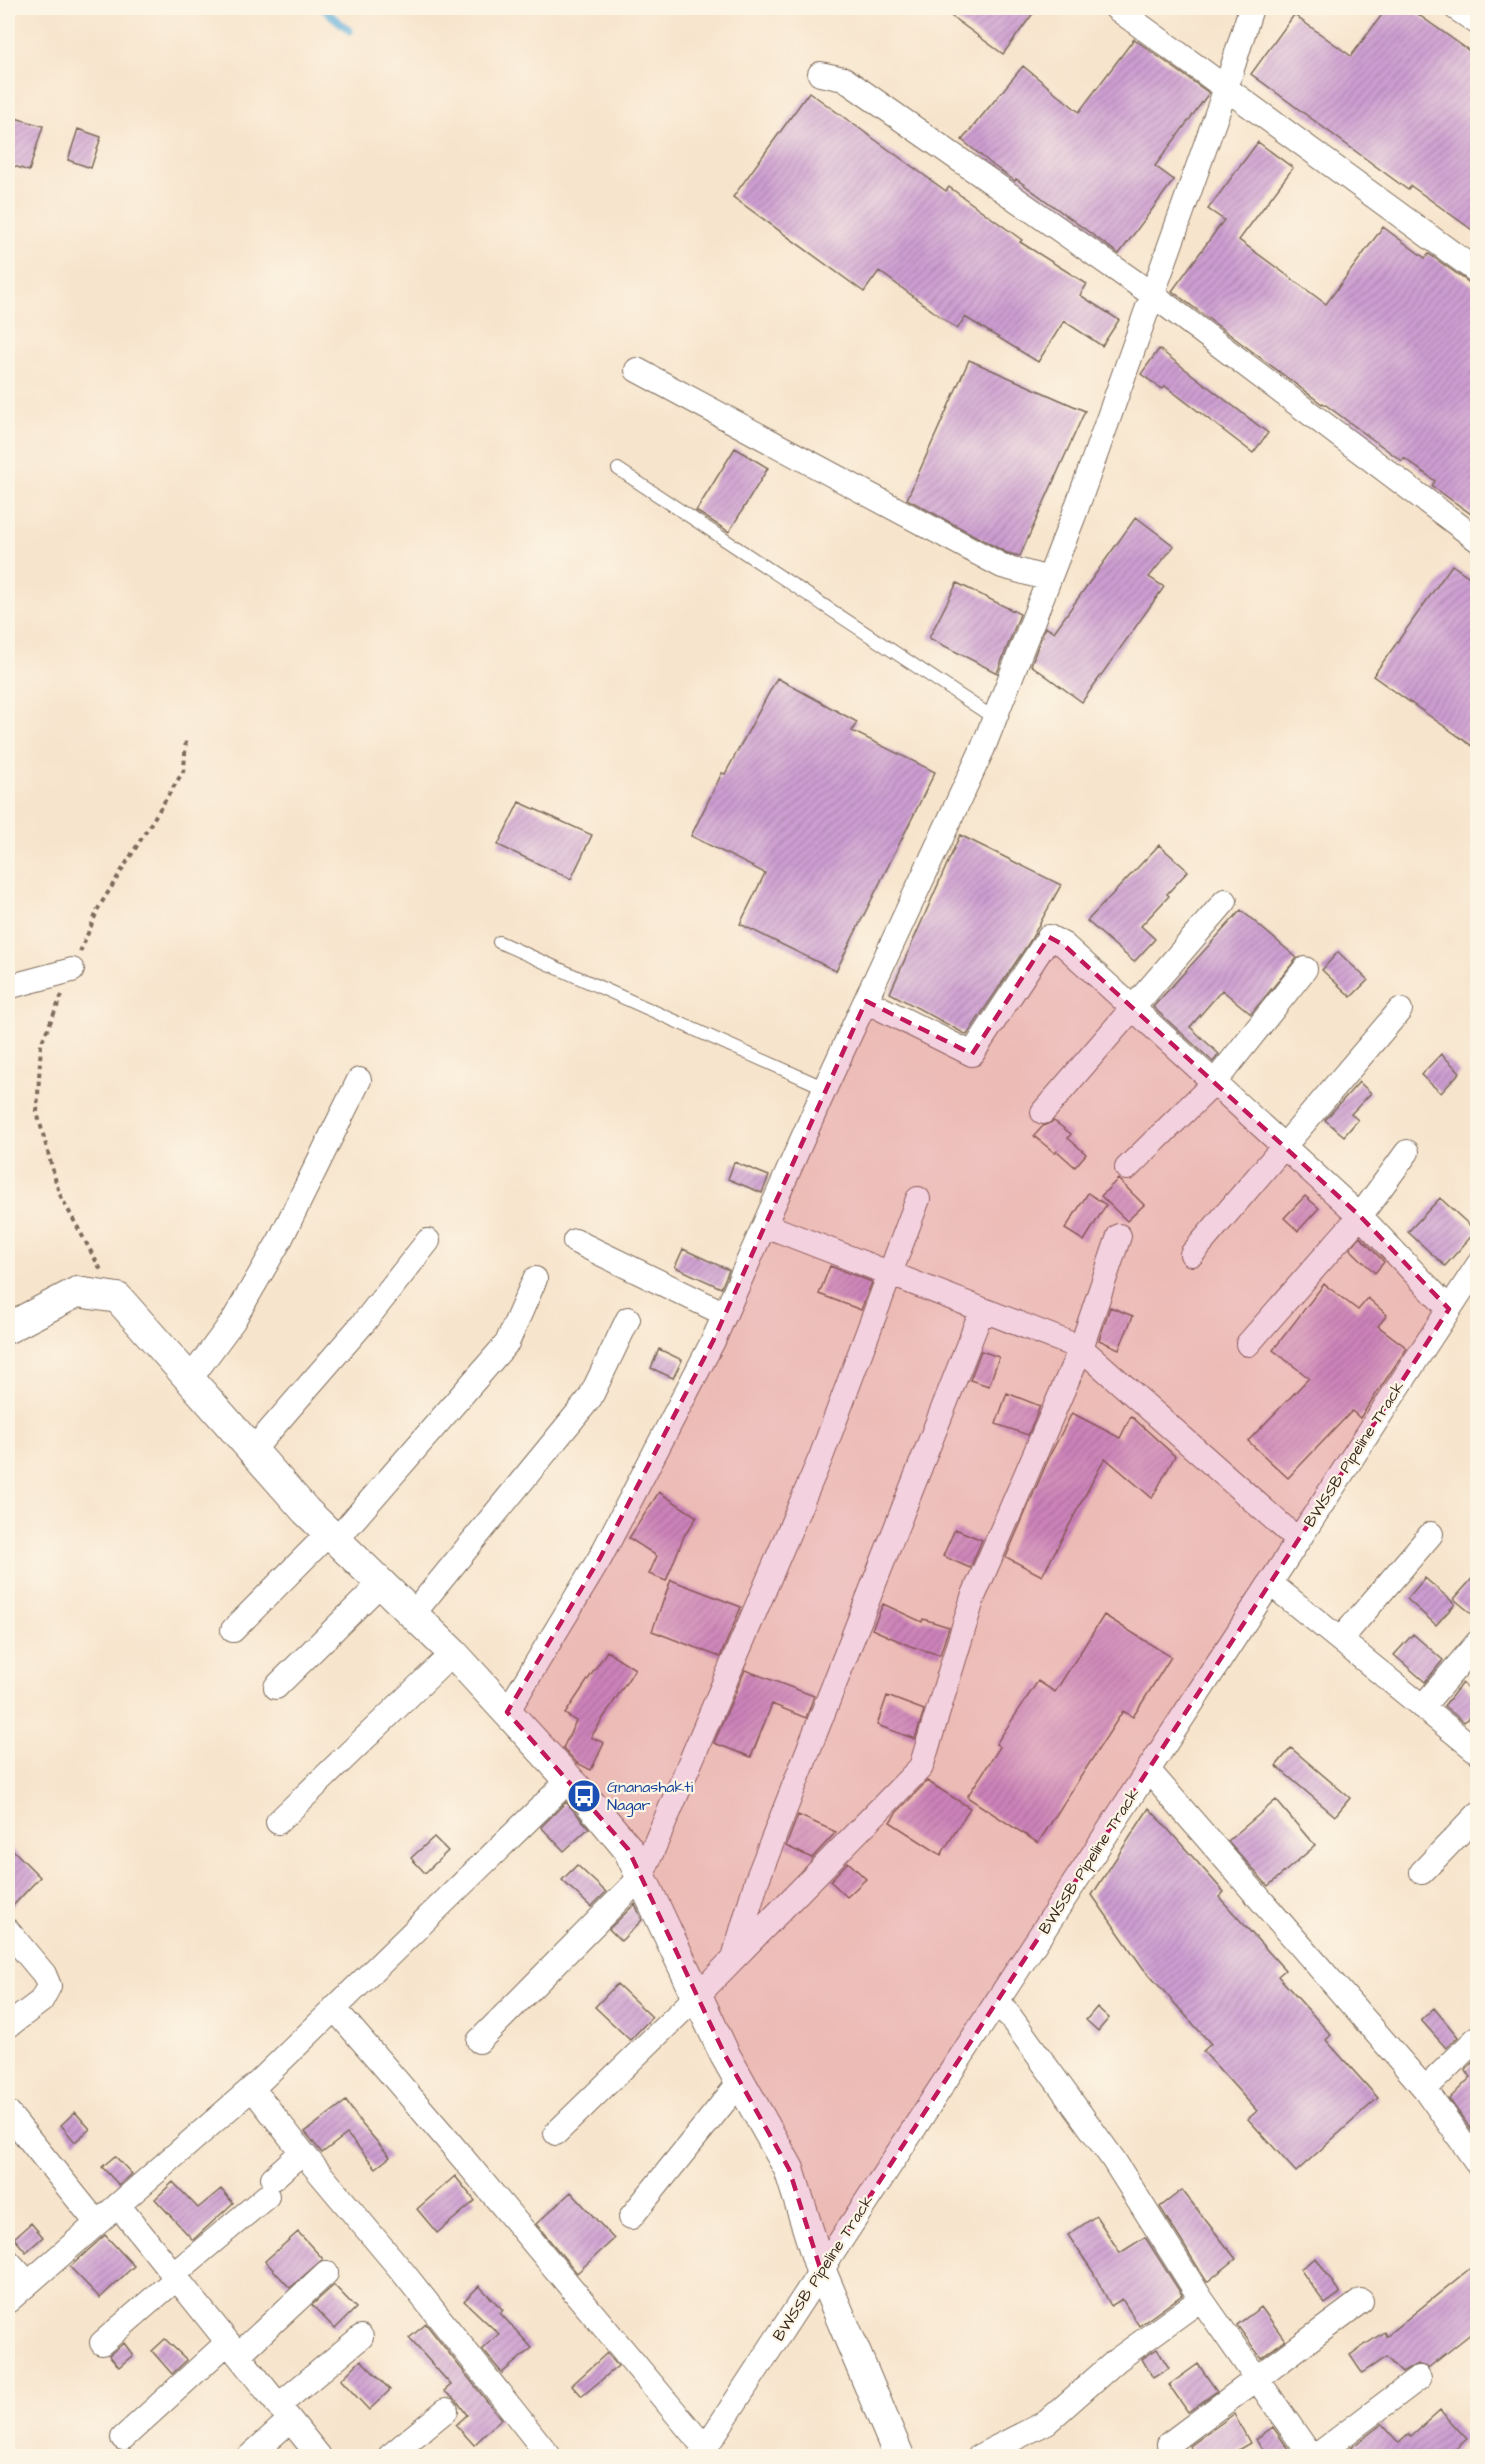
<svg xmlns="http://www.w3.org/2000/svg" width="1485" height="2464" viewBox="0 0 1485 2464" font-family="'Architects Daughter',sans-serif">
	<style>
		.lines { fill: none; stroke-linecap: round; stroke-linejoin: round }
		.stream { stroke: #61afdb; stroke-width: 7 }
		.building { fill: url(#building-hatch) }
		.service-casing { stroke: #7d6b5b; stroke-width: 14 }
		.minor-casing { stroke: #7d6b5b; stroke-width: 26 }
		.tertiary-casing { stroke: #7d6b5b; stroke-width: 32 }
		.path { stroke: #7d6b5b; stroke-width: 4; stroke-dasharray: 4.5 4.5; stroke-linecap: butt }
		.service { stroke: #fff; stroke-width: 12 }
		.minor { stroke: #fff; stroke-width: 24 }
		.tertiary { stroke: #fff; stroke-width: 30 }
		.marked { fill: #c2185b; fill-opacity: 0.2; stroke: #c2185b; stroke-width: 4.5; stroke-dasharray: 12 8; stroke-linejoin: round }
		.labels { text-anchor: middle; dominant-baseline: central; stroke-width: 4.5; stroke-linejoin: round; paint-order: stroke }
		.street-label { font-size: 16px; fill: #3b2a1e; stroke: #fcf5e5 }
		.transit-label { font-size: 16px; fill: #164399; stroke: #fcf5e5; text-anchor: start }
	</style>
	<defs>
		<pattern id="building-hatch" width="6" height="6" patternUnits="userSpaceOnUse" patternTransform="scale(1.5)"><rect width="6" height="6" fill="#ce9ed2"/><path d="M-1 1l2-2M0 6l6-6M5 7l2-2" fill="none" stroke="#a881aa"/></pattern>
	</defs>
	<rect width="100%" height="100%" fill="#fcf5e5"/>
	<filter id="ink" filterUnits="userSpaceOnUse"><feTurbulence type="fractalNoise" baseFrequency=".0167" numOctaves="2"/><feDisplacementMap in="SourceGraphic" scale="12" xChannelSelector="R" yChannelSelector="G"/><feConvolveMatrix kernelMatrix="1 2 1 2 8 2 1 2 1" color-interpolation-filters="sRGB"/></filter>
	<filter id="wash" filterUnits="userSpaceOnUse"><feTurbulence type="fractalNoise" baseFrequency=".008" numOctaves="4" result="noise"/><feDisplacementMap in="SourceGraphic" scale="24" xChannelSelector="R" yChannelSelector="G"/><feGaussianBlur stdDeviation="1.35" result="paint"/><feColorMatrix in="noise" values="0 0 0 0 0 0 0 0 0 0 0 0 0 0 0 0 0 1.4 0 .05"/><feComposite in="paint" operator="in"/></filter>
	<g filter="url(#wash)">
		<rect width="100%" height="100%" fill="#f7e4cc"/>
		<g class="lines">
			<path class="stream" d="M322,8L350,31"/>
		</g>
		<g id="blocks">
			<path class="building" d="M940,8H1037L1003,54Z
				M1387,8H1409L1478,57V234L1411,186L1408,190L1251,74L1294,15L1351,56Z
				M1134,39L1209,93L1155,166L1174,180L1119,254L1016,179L1015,181L994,166L962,140L1023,66L1079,112Z
				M809,92L946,191L949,187L1022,240L1020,242L1087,284L1080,295L1119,320L1102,346L1064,321L1038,362L965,317L957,329L879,271L864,292L733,197Z
				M8,116L43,126L29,171L8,164Z
				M78,129L101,137L91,168L68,160Z
				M1258,142L1293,168L1239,240L1326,304L1383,227L1425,258L1429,254L1478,289V519L1432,486L1435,481L1404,458L1402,461L1323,403L1322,404L1172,291L1224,220L1208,209Z
				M1159,349L1268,433L1253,453L1165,386L1162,389L1141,374Z
				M969,360L1085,411L1020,556L1007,553L907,499Z
				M735,448L768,468L729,532L696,511Z
				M1136,517L1174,546L1149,577L1164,587L1082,702L1031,665L1045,627L1054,632Z
				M1452,565L1478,583V750L1373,676Z
				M957,583L1020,614L997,673L929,638Z
				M777,678L857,722L852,731L935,772L836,971L740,924L765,873L691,836L722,773L725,774Z
				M519,802L592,835L571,879L498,845Z
				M960,835L1061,885L1030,941L967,1035L890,993Z
				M1159,845L1188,871L1167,894L1169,896L1141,926L1155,939L1134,962L1087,921Z
				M1241,910L1297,958L1251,1014L1222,990L1190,1027L1219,1054L1213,1062L1153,1007Z
				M1338,952L1368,980L1351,997L1322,970Z
				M1441,1054L1460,1072L1441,1093L1421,1075Z
				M1359,1082L1371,1093L1351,1114L1358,1120L1344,1136L1325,1120Z
				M1054,1121L1071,1134L1068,1138L1086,1154L1075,1167L1057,1151L1055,1153L1034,1136L1043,1126Z
				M734,1162L769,1176L762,1193L728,1179Z
				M1118,1179L1144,1205L1127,1221L1101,1196Z
				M1088,1193L1106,1205L1084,1241L1065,1229Z
				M1305,1196L1319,1208L1298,1231L1284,1218Z
				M1440,1198L1476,1231L1445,1266L1408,1232Z
				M1360,1237L1384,1262L1375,1273L1350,1249Z
				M683,1249L729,1270L721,1288L675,1267Z
				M830,1266L872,1282L861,1310L819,1294Z
				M1324,1284L1358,1310L1368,1298L1387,1315L1378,1326L1407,1348L1360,1418L1352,1411L1288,1478L1248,1441L1309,1378L1273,1350Z
				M1110,1307L1133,1316L1119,1349L1099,1340Z
				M659,1349L682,1360L673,1378L651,1368Z
				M981,1351L999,1357L989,1386L970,1380Z
				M1007,1393L1040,1406L1028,1435L996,1424Z
				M1072,1413L1120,1438L1131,1416L1175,1456L1152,1498L1105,1458L1042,1576L1006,1557L1051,1453Z
				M659,1492L697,1517L684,1536L666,1581L649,1574L657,1556L629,1538Z
				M955,1529L982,1540L970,1568L943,1556Z
				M1478,1572V1619L1454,1599Z
				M1425,1578L1455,1604L1436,1625L1407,1599Z
				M671,1580L741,1607L720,1657L652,1631Z
				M883,1604L922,1622L923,1619L949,1627L940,1655L910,1646L872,1629Z
				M1104,1615L1171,1657L1133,1717L1123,1711L1038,1843L967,1797L1000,1747L996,1744L1038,1681L1055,1692Z
				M1413,1634L1443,1660L1425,1682L1394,1655Z
				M607,1651L635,1669L591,1737L604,1743L591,1770L577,1763L563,1748L576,1721L565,1714Z
				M745,1670L814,1696L806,1718L772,1704L751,1757L714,1743Z
				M1462,1683L1478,1697V1708L1464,1722L1444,1706Z
				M887,1696L924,1710L915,1739L877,1725Z
				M1291,1748L1350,1798L1335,1816L1276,1766Z
				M927,1781L970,1808L941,1855L890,1822L896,1813Z
				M1276,1800L1315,1846L1268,1886L1228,1841Z
				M566,1802L589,1828L564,1851L541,1827Z
				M1149,1808L1224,1892L1219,1897L1285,1970L1278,1976L1331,2035L1326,2040L1378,2098L1296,2172L1248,2119L1257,2111L1203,2051L1211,2044L1143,1968L1092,1895Z
				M798,1815L836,1832L812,1858L786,1846Z
				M434,1837L448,1851L425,1873L411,1858Z
				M8,1845L40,1877L8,1911Z
				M848,1862L866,1879L847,1897L830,1881Z
				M577,1865L606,1892L591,1907L562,1880Z
				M635,1904L642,1920L621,1941L609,1929Z
				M617,1984L652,2017L630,2040L595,2007Z
				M1097,2007L1109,2018L1098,2031L1086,2020Z
				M1434,2008L1458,2037L1446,2048L1421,2020Z
				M1477,2058L1478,2059V2139L1449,2099L1471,2077L1465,2070Z
				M346,2101L361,2123L390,2157L376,2168L347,2134L322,2153L305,2132Z
				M75,2112L90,2129L75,2142L61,2125Z
				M115,2156L132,2174L119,2185L102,2167Z
				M455,2176L475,2201L437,2233L417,2209Z
				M173,2182L198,2208L221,2189L233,2203L193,2240L155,2199Z
				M1182,2190L1236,2259L1207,2282L1160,2207Z
				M571,2192L614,2239L577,2273L536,2224Z
				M1096,2216L1120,2253L1145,2237L1182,2295L1139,2326L1122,2299L1111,2306L1093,2272L1068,2235Z
				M31,2223L43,2237L26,2252L14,2238Z
				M298,2232L323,2259L290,2288L265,2261Z
				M105,2235L134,2266L100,2298L70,2267Z
				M1316,2258L1340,2293L1325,2304L1300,2269Z
				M1478,2262V2328L1428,2368L1417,2364L1402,2373L1386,2357L1362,2373L1350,2355L1384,2332L1386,2336Z
				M334,2285L356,2308L335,2329L312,2305Z
				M479,2286L503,2310L500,2313L532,2348L502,2373L482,2349L499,2334L464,2301Z
				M1261,2307L1285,2340L1261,2358L1237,2325Z
				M426,2324L501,2419L474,2445L456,2425L467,2415L457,2401L444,2391L451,2385L409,2338Z
				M165,2339L187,2360L172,2374L152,2351Z
				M124,2343L133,2355L119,2367L109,2355Z
				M1157,2349L1169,2368L1153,2378L1142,2359Z
				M607,2353L618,2366L582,2396L572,2385Z
				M361,2360L390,2390L369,2410L341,2380Z
				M1198,2364L1217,2391L1188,2412L1169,2385Z
				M1440,2410L1467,2439L1447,2457H1339L1382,2424L1399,2443L1409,2434L1411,2436Z
				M1234,2414L1250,2443L1226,2457H1195L1190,2446Z
				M1273,2427L1294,2457H1268L1256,2439Z"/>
		</g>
	</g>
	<g filter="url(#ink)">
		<use href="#blocks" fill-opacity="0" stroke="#7d6b5b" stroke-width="1.5"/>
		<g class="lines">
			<defs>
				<path id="service" d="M618,469L994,718
					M499,942L825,1088"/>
				<path id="minor" d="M1116,8L1478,272
					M1456,8L1478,23
					M820,74L844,79L1153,295L1478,540
					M637,370L1002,566L1049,579
					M8,987L72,970
					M866,1001L972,1054L1049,937L1064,945L1360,1216L1449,1309
					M1043,1112L1225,901
					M1127,1168L1214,1083L1305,969
					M765,1225L1081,1348L1298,1540
					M575,1241L725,1314
					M1192,1254L1400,1010
					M1248,1344L1360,1216L1407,1152
					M190,1379L233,1321L280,1240L359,1080
					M253,1450L365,1321L428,1241
					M336,1540L507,1343L535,1279
					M1270,1583L1478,1752
					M413,1614L590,1398L628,1319
					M233,1630L329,1533
					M1340,1640L1431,1534
					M276,1687L381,1583
					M1422,1707L1478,1642
					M507,1712L600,1558L713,1341L825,1088L983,748L1074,515L1226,88L1251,8
					M1148,1770L1425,2089L1478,2164
					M278,1822L453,1653
					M1422,1872L1478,1814
					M8,1931L44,1974L49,1986L41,2001L8,2026
					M735,1954L757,1880L982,1310
					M998,2000L1113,2159L1201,2299L1311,2456
					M334,2008L446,2138L705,2448
					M479,2041L641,1877L821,1457L918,1199
					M252,2088L302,2152L402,2271L549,2456
					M1425,2089L1478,2037
					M8,2113L97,2223
					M556,2133L697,1996L921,1767L973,1597L1081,1348L1119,1236
					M273,2178L302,2152
					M118,2205L319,2456
					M631,2217L740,2082
					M8,2261L28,2283
					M174,2274L267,2196
					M8,2301L259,2082L569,1780
					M102,2343L177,2278
					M238,2355L326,2273
					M278,2406L361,2337
					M123,2438L228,2342
					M1169,2444L1361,2301
					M250,2456L290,2420
					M390,2456L446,2410
					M700,2456L1478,1265
					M980,2456L1047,2422L1117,2360L1201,2299
					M1316,2456L1419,2378"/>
				<path id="tertiary" d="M8,1328L77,1292L118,1298L306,1511L453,1653L584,1796L628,1849L725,2055L789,2169L821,2271L899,2456"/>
			</defs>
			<use href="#service" class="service-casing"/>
			<use href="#minor" class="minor-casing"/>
			<use href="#tertiary" class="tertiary-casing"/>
			<path class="path" d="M80,952L99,907L184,770L186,738
				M62,995L41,1044L37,1112L59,1193L102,1272"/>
			<use href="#service" class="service"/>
			<use href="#minor" class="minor"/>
			<use href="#tertiary" class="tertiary"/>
		</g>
	</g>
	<path class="marked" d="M1049,937L1064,945L1360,1216L1449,1309L821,2271L789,2169L725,2055L628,1849L507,1712L600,1558L713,1341L866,1001L972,1054Z"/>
	<defs>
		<symbol id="bus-disc" viewBox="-11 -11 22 22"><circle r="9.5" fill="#1a4fb4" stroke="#fcf5e5"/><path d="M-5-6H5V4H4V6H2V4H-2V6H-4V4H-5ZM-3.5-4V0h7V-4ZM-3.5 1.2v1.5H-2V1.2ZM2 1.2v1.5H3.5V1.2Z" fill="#fff"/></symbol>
	</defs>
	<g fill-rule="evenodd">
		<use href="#bus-disc" x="565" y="1777" width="38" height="38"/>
	</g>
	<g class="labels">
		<g class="street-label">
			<text transform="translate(1354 1454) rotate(-57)">BWSSB Pipeline Track</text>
			<text transform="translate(1089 1861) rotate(-57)">BWSSB Pipeline Track</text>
			<text transform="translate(823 2268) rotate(-57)">BWSSB Pipeline Track</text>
		</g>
		<g class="transit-label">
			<text x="607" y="1787">Gnanashakti<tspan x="607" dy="18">Nagar</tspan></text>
		</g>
	</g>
	<rect width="1485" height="2464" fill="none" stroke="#fcf5e5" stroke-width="30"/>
</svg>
